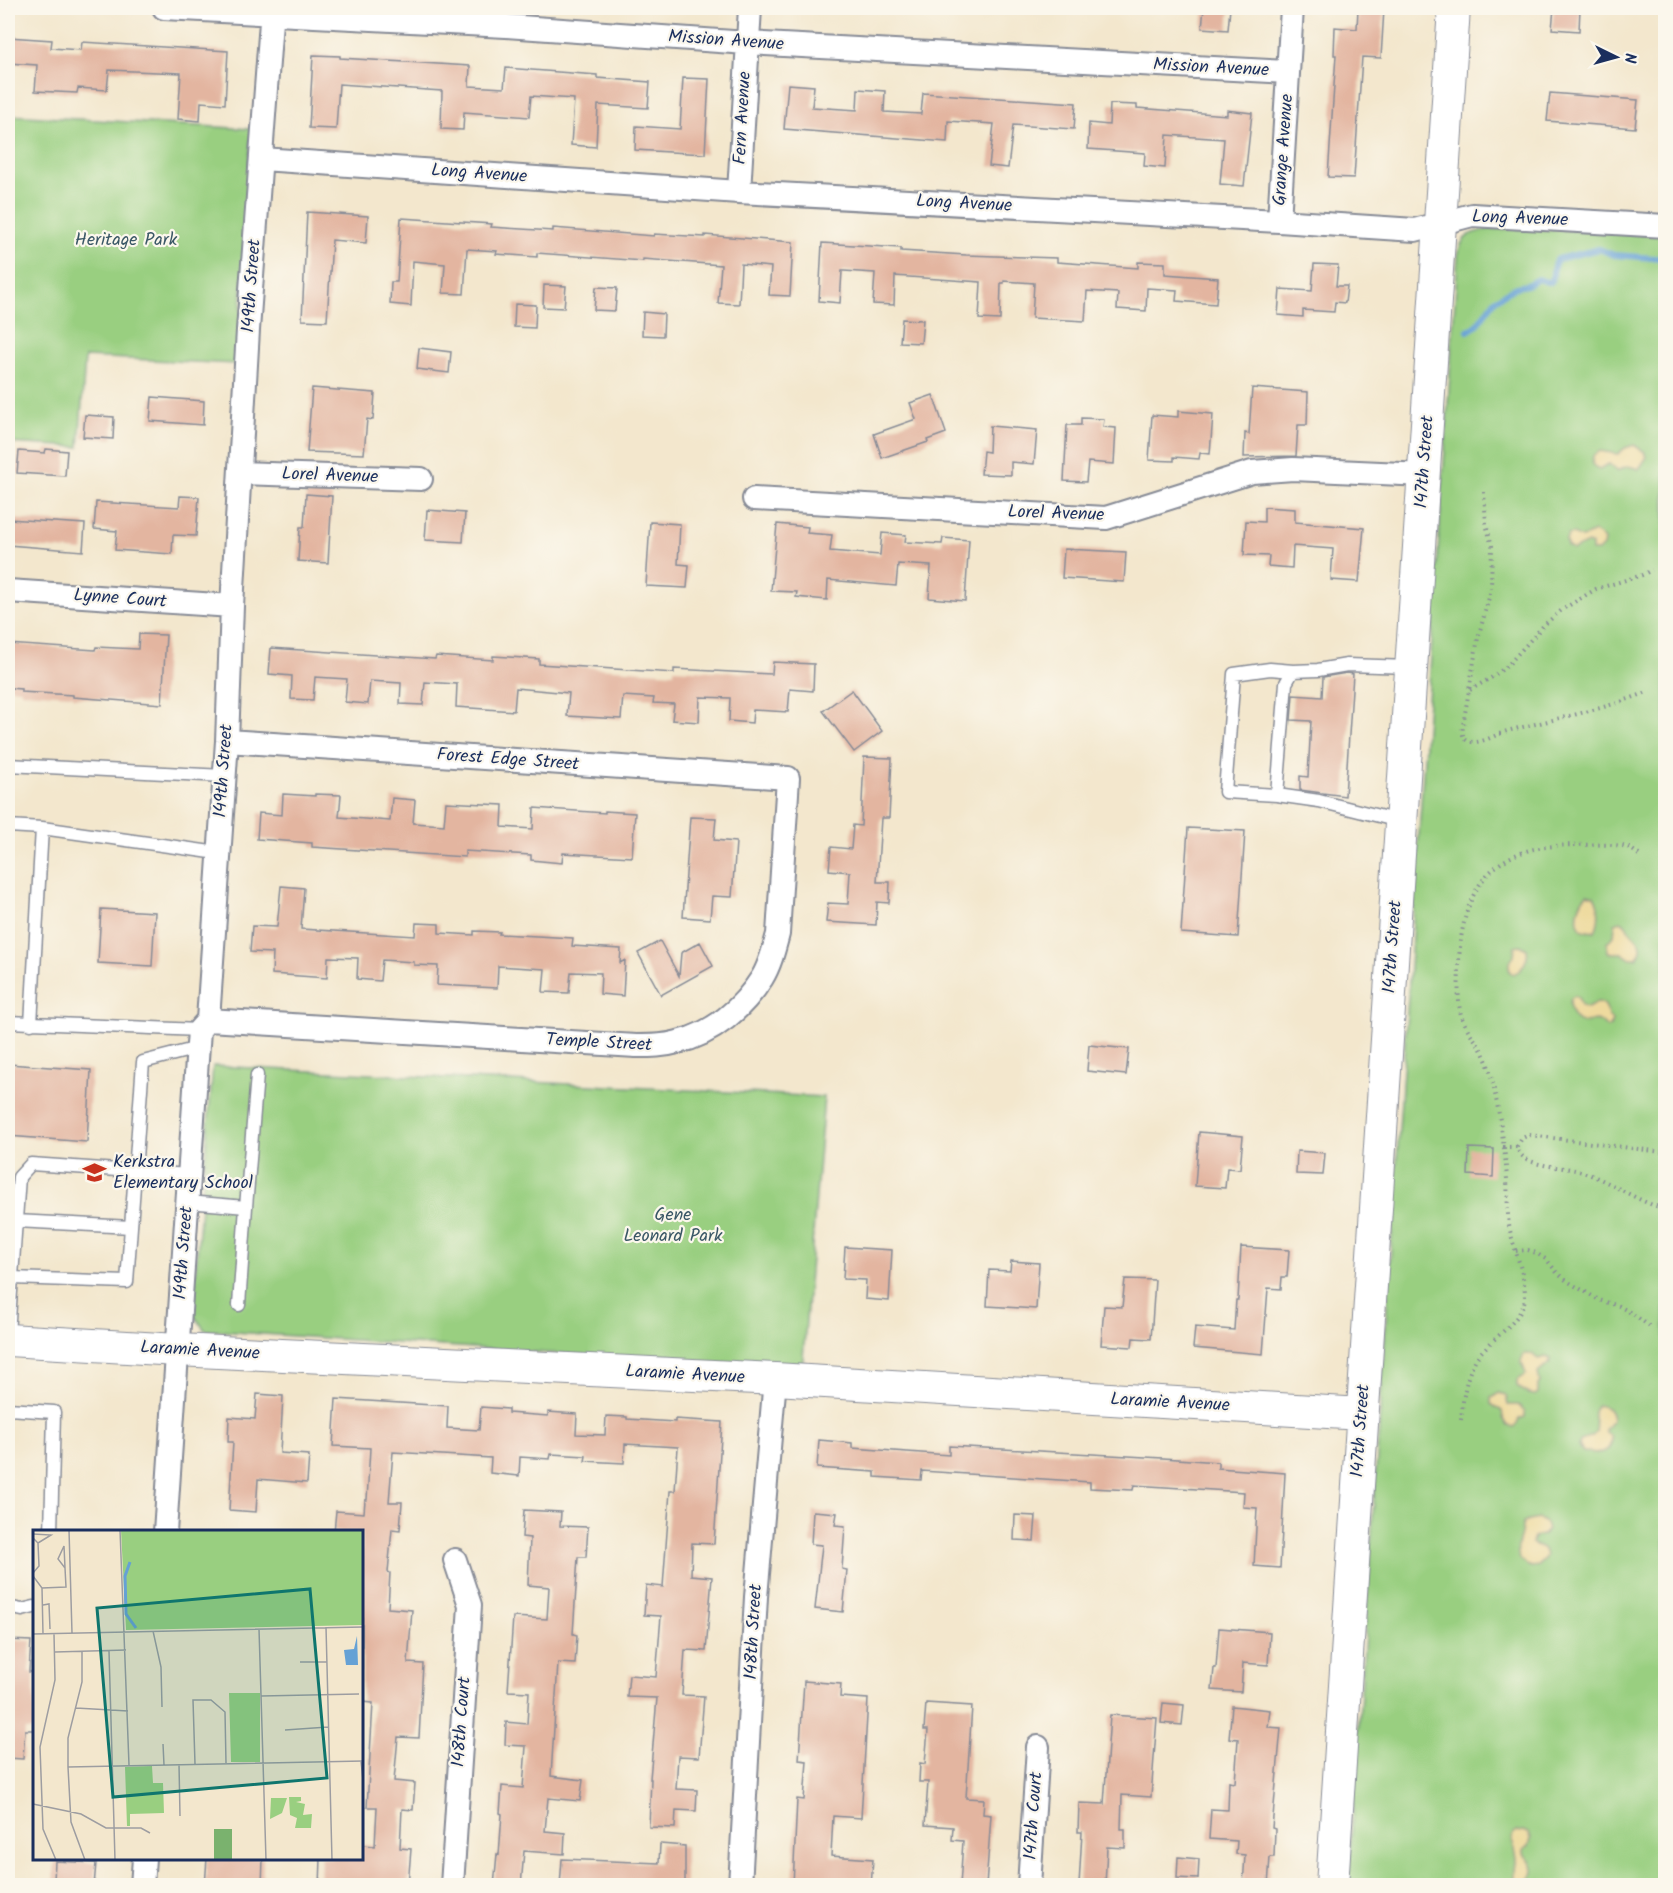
<svg xmlns="http://www.w3.org/2000/svg" width="1673" height="1893" viewBox="0 0 1673 1893" font-family="Kalam,sans-serif">
	<style>
		.green { fill: #99cf80; stroke: #5a7f6f; stroke-width: 1.5 }
		.sand { fill: #eeda9e; stroke: #84847e; stroke-width: 1.5 }
		.lines { fill: none; stroke-linecap: round; stroke-linejoin: round }
		.stream { stroke: #65a1d5; stroke-width: 6 }
		.building { fill: #e3b5a0 }
		.lane-casing { stroke: #878b96; stroke-width: 15 }
		.street-casing { stroke: #878b96; stroke-width: 26 }
		.secondary-casing { stroke: #878b96; stroke-width: 34 }
		.path { stroke: #878b96; stroke-width: 4; stroke-dasharray: 1.5 4.5; stroke-linecap: butt }
		.lane { stroke: #fff; stroke-width: 12 }
		.street { stroke: #fff; stroke-width: 22 }
		.secondary { stroke: #fff; stroke-width: 32 }
		.labels { text-anchor: middle; dominant-baseline: central; stroke-width: 4.5; stroke-linejoin: round; paint-order: stroke }
		.street-label { font-size: 18px; fill: #1b2f5e; stroke: #fbf7ec }
		.park-label { font-size: 18px; fill: #3a5766; stroke: #fbf7ec }
		.poi-label { font-size: 18px; fill: #1b2f5e; stroke: #fbf7ec; text-anchor: start }
		.inset-river { fill: none; stroke: #65a1d5; stroke-width: 3 }
		.inset-road { fill: none; stroke: #9d9da1; stroke-width: 1.5 }
		.view { fill: #0f766e; fill-opacity: 0.15; stroke: #0f766e; stroke-width: 3 }
		.inset-edge { fill: none; stroke: #1b2f5e; stroke-width: 3 }
	</style>
	<rect width="100%" height="100%" fill="#fbf7ec"/>
	<filter id="ink" filterUnits="userSpaceOnUse"><feTurbulence type="fractalNoise" baseFrequency=".0167" numOctaves="2"/><feDisplacementMap in="SourceGraphic" scale="12" xChannelSelector="R" yChannelSelector="G"/><feConvolveMatrix kernelMatrix="1 2 1 2 8 2 1 2 1" color-interpolation-filters="sRGB"/></filter>
	<filter id="wash" filterUnits="userSpaceOnUse"><feTurbulence type="fractalNoise" baseFrequency=".008" numOctaves="4" result="noise"/><feDisplacementMap in="SourceGraphic" scale="24" xChannelSelector="R" yChannelSelector="G"/><feGaussianBlur stdDeviation="1.35" result="paint"/><feColorMatrix in="noise" values="0 0 0 0 0 0 0 0 0 0 0 0 0 0 0 0 0 1.4 0 .05"/><feComposite in="paint" operator="in"/></filter>
	<g filter="url(#wash)">
		<rect width="100%" height="100%" fill="#f3e7cd"/>
		<path class="green" d="M8,115L251,129L238,364L85,357L79,447L8,443Z
			M1494,229L1561,230L1665,236V1885L1348,1886L1458,256C1461,234 1473,231 1494,229Z
			M213,1066L824,1097L802,1370L205,1330L192,1313Z"/>
		<path class="sand" d="M1634,445L1645,452L1647,457L1639,469L1628,466L1617,471L1609,464L1599,469L1595,467L1592,464L1593,456L1600,451L1618,454L1625,448Z
			M1594,532L1600,536L1604,540L1603,546L1598,551H1592V545L1588,543L1573,550L1567,546L1566,541L1568,535L1573,534L1582,538Z
			M1587,894L1594,896C1600,905 1600,922 1595,931C1571,936 1575,905 1587,894Z
			M1621,921C1627,924 1626,927 1631,932C1639,941 1646,946 1637,958H1629L1622,953H1612L1608,952L1607,943L1614,936L1615,923Z
			M1520,945L1527,949C1529,958 1523,971 1513,974L1509,971V963L1514,956L1515,946Z
			M1575,996L1579,999L1581,1005C1588,1011 1590,1006 1597,1002C1606,1002 1607,1009 1608,1016L1612,1020L1610,1027L1607,1028C1606,1027 1600,1021 1599,1021C1593,1018 1589,1023 1584,1023C1572,1021 1568,1007 1571,998Z
			M1524,1354H1532L1538,1359L1546,1357L1551,1359L1550,1363L1538,1373L1540,1382L1538,1385V1393L1535,1395L1528,1394L1517,1386V1380L1526,1374L1521,1361Z
			M1499,1393L1506,1395L1508,1405H1518L1525,1411V1417L1519,1419L1515,1427L1508,1426L1503,1418L1502,1411L1491,1404V1398Z
			M1598,1405C1608,1407 1611,1410 1612,1421L1605,1430L1606,1433L1611,1436C1613,1456 1597,1453 1583,1452L1579,1446L1580,1441L1592,1436L1596,1432C1597,1421 1589,1415 1598,1405Z
			M1538,1519L1546,1523L1548,1530L1543,1535L1534,1537L1532,1543L1536,1546L1544,1549L1546,1556L1539,1566L1531,1567C1517,1562 1515,1552 1520,1538C1522,1533 1521,1529 1523,1523L1528,1521Z
			M1524,1831L1529,1833L1531,1838L1529,1846L1524,1850V1854C1525,1856 1530,1861 1531,1862C1537,1874 1528,1886 1516,1882C1513,1874 1515,1871 1516,1863C1517,1853 1510,1846 1514,1834L1517,1832Z"/>
		<g class="lines">
			<path class="stream" d="M1468,331L1476,326L1496,299L1516,287L1527,285L1538,279L1547,282H1551C1555,274 1551,265 1558,259L1599,249L1614,255L1666,259"/>
		</g>
		<g id="blocks">
			<path class="building" d="M1204,8H1230L1228,30L1202,28Z
				M1358,8L1384,9L1381,58L1362,57L1354,178L1328,177L1336,55H1334L1335,27L1357,29Z
				M1554,8H1580L1579,31L1552,29Z
				M8,37L52,40L51,48L81,50L82,42L228,51L225,104L201,102L200,121L178,119L181,73L109,70L107,90L78,88L77,93L35,91L37,65L8,63Z
				M313,55L340,56V58L470,66L469,86L504,88L506,68L597,75V78L650,82L648,108L598,105L596,147L571,145L574,99L531,96L529,117L464,112L463,130L441,129L442,91L339,84L336,129L309,128Z
				M683,78L709,79L705,154L635,150L636,126L680,129Z
				M788,84L814,86L812,107L857,110L858,89L885,91L884,112L921,114L923,93L1076,103L1074,129L1013,125L1008,168L989,166L994,124L948,121L947,142L784,129Z
				M1550,93L1638,100L1635,128L1547,121Z
				M1110,104L1137,105V108L1227,115V110L1252,113L1244,186L1220,184L1224,139L1167,135L1165,168L1144,166L1145,153L1088,149L1089,123L1109,125Z
				M307,212L368,216L366,243L332,240L327,321L302,320Z
				M401,218L492,224L491,227L553,231V228L654,236V234L705,237V235L793,242L790,296L769,295L771,267L741,264L739,304L718,303L721,265L643,259V261L537,253V257L496,254L497,251L467,249L464,294L443,293L445,264L413,261L411,306L390,304L391,282H397Z
				M822,243L901,248V251L966,255L1057,258V262L1138,268V262L1165,263V274L1218,278L1216,304L1176,301L1177,290L1147,288L1146,311L1117,309L1118,293L1087,291L1085,321L1032,318L1034,283L1004,281V283H1001L1000,320L979,319L981,282L895,276L894,305L873,304L875,273L844,271H842L840,303L819,301Z
				M1314,264L1338,265L1336,286H1347L1345,303L1335,302L1334,312L1303,310V317L1278,315L1280,289L1312,291Z
				M544,285L566,286L564,308L543,307Z
				M596,287L617,288L615,311L594,310Z
				M515,304L536,305L535,328L514,327Z
				M643,312L664,314L663,336L642,335Z
				M902,319L923,320L921,343L900,342Z
				M419,348L451,352L449,373L417,369Z
				M312,388L375,393L373,420L367,419L364,454L307,452Z
				M1252,388L1308,392L1307,425H1298L1296,456L1244,457L1245,433L1249,434Z
				M933,395L946,433L927,440L928,442L882,458L874,434L916,419L910,403Z
				M152,397L204,401L203,425L150,421Z
				M1178,411L1213,414L1210,454L1200,453L1199,459L1174,457V461L1149,460L1152,415L1178,417Z
				M85,415L114,417L113,439L83,437Z
				M1081,418L1104,419L1103,427L1116,428L1114,464L1088,462L1086,482L1064,481L1067,425H1081Z
				M990,426L1037,430L1034,464L1011,462V475L981,474L983,451L989,452Z
				M46,449L67,451L65,476L17,473L19,451L45,453Z
				M306,494L332,496L328,563L298,561L300,527H304Z
				M180,496L199,497L196,536L173,535L172,554L115,550L117,531L94,529L96,502L179,507Z
				M1264,507L1295,509V522L1364,528L1359,582L1331,580L1333,549L1293,546L1292,568L1268,566L1269,556L1244,555L1246,521L1264,522Z
				M427,510L465,513L463,542L425,540Z
				M8,519L85,524L83,551L8,545Z
				M650,522L680,524L678,564L689,565L687,588L646,586Z
				M777,524L808,527L807,533L832,535L830,551L880,555L882,533L906,535L905,542L942,544L943,538L969,540L965,601L929,598L931,566L898,564L896,586L828,580L827,600L796,597L797,592L771,591Z
				M1064,549L1126,552L1124,582L1062,578Z
				M139,634L166,635L162,704L73,697V695L21,692V689L8,688V644L95,650L96,647L138,649Z
				M271,648L435,659L436,656L493,660V656L539,659V664L674,673V669L772,674L773,662L814,664L813,691L790,689L788,712L753,710L752,723L729,721L730,698L700,697L699,722L672,720L674,704L653,703L654,698L623,696L621,719L567,716L569,693L516,688L514,711L456,707L457,684L425,682L423,705L400,704L401,683L370,681L368,704L345,702L347,679L315,677L313,700L291,699L292,676L269,674Z
				M1347,673L1353,674L1345,796L1300,790V776L1308,777L1311,721L1291,720L1293,695L1322,697L1323,677Z
				M852,690L882,731L854,752L823,711Z
				M864,757L892,758L889,818H881L877,882H890L889,903L877,902L876,925L826,922L828,903L848,904L850,872L829,870L831,847L851,849L853,825L861,826Z
				M283,794L315,796V794L341,795L339,817L390,821L392,798L415,800L413,823L444,825L446,802L503,805L502,827L533,829L534,808L605,813V811L635,813L632,857L563,853L562,863L531,860V855L465,851V857L312,847V843L257,839L259,813L282,815Z
				M690,817L716,818L714,840L736,842L732,897L712,896L710,919L683,917Z
				M1188,828L1245,831L1238,937L1181,933Z
				M281,886L304,888L301,929L415,936L416,923L439,924V933L474,935V931L500,932L499,934L573,938L572,946L621,949L620,963L625,960L623,996L600,994L601,973L571,972L569,993L543,992L545,969L498,966L497,988L437,985L438,966L414,965V962L382,960L380,981L357,979L358,958L328,957L327,978L272,974L273,953L250,952L252,926L277,927Z
				M101,909L155,912L152,966L98,963Z
				M660,941L679,976L681,953L700,942L713,966L661,995L638,953Z
				M1089,1045L1129,1049L1126,1075L1087,1071Z
				M8,1064L91,1070L87,1142L8,1136Z
				M1199,1132L1243,1136L1240,1169L1227,1168L1225,1188L1195,1186Z
				M1469,1148L1494,1149L1493,1177L1468,1175Z
				M1297,1151L1325,1153L1323,1175L1296,1174Z
				M845,1247L892,1250L889,1301L865,1299L866,1280L843,1279Z
				M1241,1247L1289,1250L1287,1277H1282L1281,1289L1268,1288L1263,1354L1193,1348L1195,1327L1234,1330L1236,1300H1238Z
				M1011,1261L1039,1263L1036,1309L987,1306L989,1270L1010,1271Z
				M1125,1279L1155,1280L1151,1339L1133,1338L1132,1347L1101,1345L1104,1306L1122,1307Z
				M257,1394L283,1396L280,1453L309,1455L307,1483L258,1479L256,1512L229,1510L233,1442H228L229,1417L255,1419Z
				M336,1399L448,1406L447,1428L479,1430L481,1407L508,1409V1413L548,1416V1412L577,1414L576,1434L605,1435L606,1416L627,1417V1419L675,1422V1419L722,1422L714,1544L692,1543L691,1575L712,1577L706,1651L685,1650L682,1695L704,1696L699,1757L678,1756L676,1789L697,1790L696,1811L676,1810L675,1828L649,1827L651,1779H650L657,1698L627,1697L629,1675L656,1677L661,1616L644,1615L646,1585L663,1587L670,1491H675L678,1447L625,1444L624,1463L585,1461L586,1456L551,1454L550,1459L520,1457L519,1476L490,1473L491,1458L393,1452L389,1502H402L400,1530L392,1529L388,1572L390,1573L388,1608L412,1610L408,1663L423,1664L419,1738L398,1737L394,1781L415,1783L413,1810L402,1809L400,1848L411,1849L408,1886H320L321,1858H362V1845L375,1846L377,1807H367L373,1703L362,1702V1532H334L336,1511L364,1513L365,1500H367L370,1448L333,1446Z
				M819,1440L852,1443V1448L949,1455V1446L1163,1458L1218,1462V1468L1285,1473L1280,1568L1254,1566L1257,1508L1243,1507L1244,1492L1134,1485L1133,1490L1090,1488V1482L922,1471L921,1480L875,1477V1472L817,1468Z
				M524,1510L561,1512L560,1526L588,1527L586,1557H578L573,1634L577,1635L575,1664L558,1663L551,1776L583,1780L580,1801L548,1798L545,1831L565,1833L564,1854L524,1851L521,1886H494L497,1854L499,1855L502,1814L500,1813L502,1786L523,1788L526,1746L505,1745L506,1722L527,1724L529,1692L508,1691L513,1617L547,1619L549,1587L528,1585L530,1538L522,1537Z
				M813,1511L837,1513L835,1525L845,1526L842,1569L847,1570L843,1612L815,1609L822,1545L811,1544Z
				M1015,1515L1036,1516L1034,1541L1014,1540Z
				M1219,1628L1270,1632L1268,1665L1243,1663L1241,1692L1212,1690L1214,1668H1216Z
				M8,1640L31,1641L29,1672H34V1730H25L23,1759L8,1758Z
				M804,1681L841,1684L840,1697L868,1699L861,1818L833,1816L831,1856L873,1859L871,1886H793L797,1799L804,1800L807,1761L799,1760Z
				M926,1703L972,1706L966,1798L984,1799L983,1814L991,1815L986,1886H960L963,1841L952,1840L953,1827L925,1825L928,1782H919L920,1763L925,1764L928,1730H924Z
				M1163,1703L1184,1705L1182,1725L1161,1723Z
				M1232,1706L1270,1710L1268,1727L1281,1728L1272,1828L1275,1829L1274,1857H1270L1268,1886H1243L1245,1855L1236,1854L1237,1841L1209,1839L1211,1809L1228,1810L1229,1782L1235,1783L1238,1739L1229,1738Z
				M1110,1715L1157,1718L1151,1797L1122,1795L1121,1829H1125V1848L1107,1847L1105,1886L1079,1885L1082,1832H1078L1079,1803L1104,1804Z
				M660,1844L685,1846V1886H560L562,1859L659,1863Z
				M1178,1857L1199,1859L1198,1879L1177,1878Z
				M207,1858H263L262,1886H205Z
				M55,1861L96,1863L94,1886H66L67,1882L54,1881Z"/>
		</g>
	</g>
	<g filter="url(#ink)">
		<use href="#blocks" fill-opacity="0" stroke="#878b96" stroke-width="1.5"/>
		<g class="lines">
			<defs>
				<path id="lane" d="M8,765L224,776
					M1277,795L1225,792L1234,674L1270,669L1293,671
					M1399,821L1319,801L1277,795L1286,683L1293,671L1318,670L1347,665L1410,667
					M8,826L42,828L218,853
					M8,1022L199,1030
					M31,1024L42,828
					M188,1202L246,1207L239,1305
					M246,1207L257,1075
					M16,1221L131,1227
					M12,1278L127,1282L143,1062L198,1048
					M8,1334L19,1177L31,1164L189,1175
					M8,1409L54,1412L51,1532
					M8,1607L22,1610L34,1607"/>
				<path id="street" d="M164,8L506,26L747,43L1288,72
					M262,159L739,192L1279,221L1415,230L1472,215L1666,226
					M739,192L750,8
					M1279,221L1292,8
					M240,473L421,479
					M754,499L1106,518L1252,472L1293,469L1424,475
					M8,591L232,606
					M208,1020L636,1046C651,1046 664,1046 678,1042C713,1034 743,1008 762,978C770,965 774,949 778,934L788,778L227,741
					M165,1532L199,1030L208,1020L227,741L232,606L248,330L272,8
					M142,1886L144,1858
					M452,1886L470,1605L455,1560
					M740,1886L756,1597L775,1379
					M1029,1886L1038,1747"/>
				<path id="secondary" d="M8,1340L178,1350L775,1379L1362,1414
					M1332,1886L1454,8"/>
			</defs>
			<use href="#lane" class="lane-casing"/>
			<use href="#street" class="street-casing"/>
			<use href="#secondary" class="secondary-casing"/>
			<path class="path" d="M1484,492L1486,524L1492,546L1491,590L1478,638L1463,725C1462,733 1462,741 1472,742C1483,743 1497,734 1507,731C1553,719 1600,711 1645,693
				M1470,690L1491,678L1507,666L1544,625L1563,609L1596,589L1642,575L1652,570
				M1503,1147H1517
				M1662,1152L1529,1135L1522,1138L1517,1147C1521,1167 1559,1166 1575,1170C1608,1178 1633,1201 1666,1209
				M1516,1251L1528,1250L1536,1253L1547,1260L1558,1274L1567,1281L1599,1300L1619,1306L1633,1314L1649,1326
				M1461,1420C1463,1399 1465,1378 1476,1359C1489,1339 1525,1321 1525,1296C1525,1272 1513,1249 1509,1225C1507,1210 1508,1195 1507,1180C1505,1146 1499,1110 1491,1076C1489,1066 1485,1056 1480,1047C1473,1037 1465,1027 1461,1015C1457,998 1459,979 1459,961C1462,897 1485,851 1555,846C1571,845 1613,843 1627,847C1632,849 1635,852 1639,855"/>
			<use href="#lane" class="lane"/>
			<use href="#street" class="street"/>
			<use href="#secondary" class="secondary"/>
		</g>
	</g>
	<defs>
		<symbol id="school-bare" viewBox="-9 -9 18 18"><path d="M0-5L7-2L0 1L-7-2ZM-4 1L0 2.5L4 1V4Q0 6-4 4Z" fill="#c8321e" stroke="#fbf7ec" stroke-width="2.5" paint-order="stroke"/></symbol>
	</defs>
	<g fill-rule="evenodd">
		<use href="#school-bare" x="78" y="1156" width="33" height="33"/>
	</g>
	<g class="labels">
		<g class="street-label">
			<text transform="translate(726 41) rotate(4)">Mission Avenue</text>
			<text transform="translate(1211 68) rotate(3)">Mission Avenue</text>
			<text transform="translate(743 118) rotate(-87)">Fern Avenue</text>
			<text transform="translate(1284 150) rotate(-86)">Grange Avenue</text>
			<text transform="translate(479 174) rotate(4)">Long Avenue</text>
			<text transform="translate(964 204) rotate(3)">Long Avenue</text>
			<text transform="translate(1520 219) rotate(2)">Long Avenue</text>
			<text transform="translate(252 286) rotate(-86)">149th Street</text>
			<text transform="translate(1425 462) rotate(-86)">147th Street</text>
			<text transform="translate(330 476) rotate(2)">Lorel Avenue</text>
			<text transform="translate(1056 514) rotate(2)">Lorel Avenue</text>
			<text transform="translate(120 599) rotate(4)">Lynne Court</text>
			<text transform="translate(508 760) rotate(4)">Forest Edge Street</text>
			<text transform="translate(224 771) rotate(-86)">149th Street</text>
			<text transform="translate(1393 947) rotate(-86)">147th Street</text>
			<text transform="translate(599 1043) rotate(3)">Temple Street</text>
			<text transform="translate(184 1253) rotate(-86)">149th Street</text>
			<text transform="translate(200 1351) rotate(3)">Laramie Avenue</text>
			<text transform="translate(685 1375) rotate(3)">Laramie Avenue</text>
			<text transform="translate(1170 1403) rotate(3)">Laramie Avenue</text>
			<text transform="translate(1361 1431) rotate(-86)">147th Street</text>
			<text transform="translate(754 1632) rotate(-87)">148th Street</text>
			<text transform="translate(462 1722) rotate(-86)">148th Court</text>
			<text transform="translate(1034 1816) rotate(-86)">147th Court</text>
		</g>
		<g class="park-label">
			<text x="126" y="240">Heritage Park</text>
			<text x="673" y="1215">Gene<tspan x="673" dy="21">Leonard Park</tspan></text>
		</g>
		<g class="poi-label">
			<text x="113" y="1162">Kerkstra<tspan x="113" dy="21">Elementary School</tspan></text>
		</g>
	</g>
	<g transform="translate(33 1530)">
		<rect width="330" height="330" fill="#f3e7cd"/>
		<path d="M88,0H330V95L93,100ZM196,163H227V232H198ZM119,236L120,253H130L131,283L97,284V296H94L92,237ZM256,267H268V271L263,272L272,274L270,285L279,284L278,298H262L264,288L257,285ZM238,268H254L249,283L237,289Z" fill="#99cf80"/>
		<path d="M181,299H199V330H181Z" fill="#7ab26e"/>
		<path d="M324,106L325,135H313L311,120L321,119Z" fill="#65a1d5"/>
		<path class="inset-river" d="M97,32L92,46L93,84L103,98"/>
		<path class="inset-road" d="M36,0L39,103M87,0L96,235M0,4L18,5L5,13M0,8L5,13L6,36L0,43M0,46L9,58L10,104M9,58L33,57L32,38L31,16L25,29L32,38M10,75L16,74L17,99M293,97L299,330M226,99L233,330M120,101L128,137L129,177M0,104L330,97M21,104L22,150L7,217L10,299L23,330M49,121V152L35,208V237L38,292L52,330M76,121L82,330M22,122L93,120M267,132H294M228,166L326,164M43,178L95,181M252,200L295,197M130,214L131,235M328,231L330,250M146,234L147,286M162,234L160,170H178L192,182L193,233M35,237L330,231M0,274L48,284L73,298H108L117,303"/>
		<path class="view" d="M277,59L294,248L80,267L64,78Z"/>
		<rect width="330" height="330" class="inset-edge"/>
	</g>
	<rect width="1673" height="1893" fill="none" stroke="#fbf7ec" stroke-width="30"/>
	<g transform="translate(1616 57) rotate(95)" stroke="#fbf7ec" stroke-width="4.5" paint-order="stroke">
	<path d="M0-4.5L10 22L0 15L-10 22Z" fill="#1b2f5e"/>
	<text y="-9" font-size="16" font-weight="bold" text-anchor="middle" fill="#1b2f5e">N</text>
	</g>
</svg>
